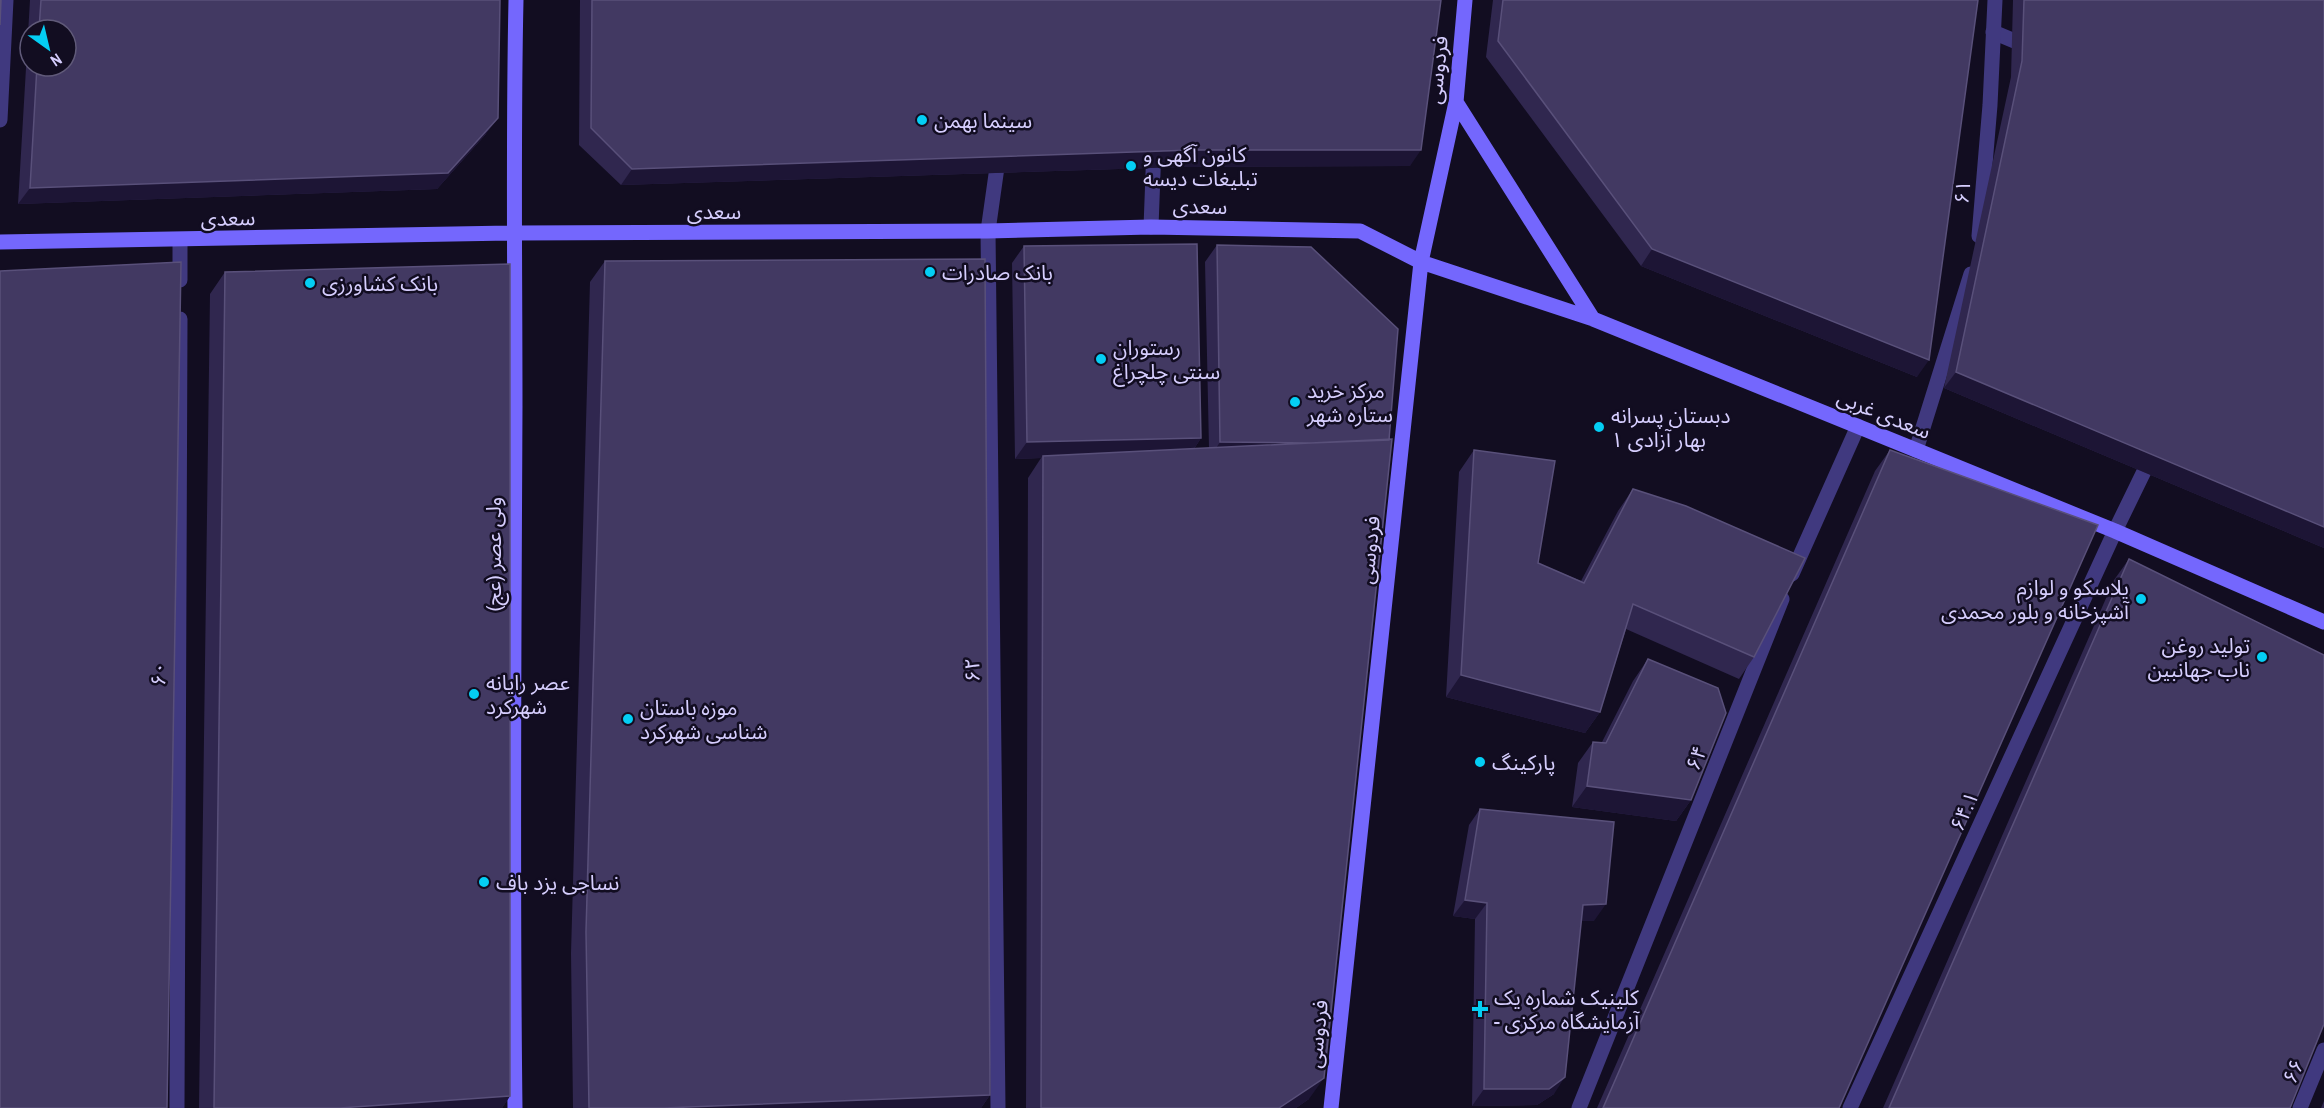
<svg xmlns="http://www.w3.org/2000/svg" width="2324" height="1108" viewBox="0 0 2324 1108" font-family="'Archivo Narrow','Noto Sans Arabic',sans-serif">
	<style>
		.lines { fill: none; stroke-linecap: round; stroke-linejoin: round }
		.lane { stroke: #40397f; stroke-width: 15 }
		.street { stroke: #40397f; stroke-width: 15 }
		.secondary { stroke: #7467fd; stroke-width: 15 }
		.wall { fill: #30274f; fill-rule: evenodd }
		.shaded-wall { fill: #1d1535 }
		.building { fill: #423962; stroke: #59507a; stroke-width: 1.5 }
		.poi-dot { fill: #04cef4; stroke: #120d21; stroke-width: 2 }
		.labels { text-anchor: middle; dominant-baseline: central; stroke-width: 5; stroke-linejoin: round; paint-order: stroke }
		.street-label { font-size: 21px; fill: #d6cefe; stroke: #120d21 }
		.poi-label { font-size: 21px; fill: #d6cefe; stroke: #120d21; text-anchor: start }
	</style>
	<rect width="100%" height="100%" fill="#120d21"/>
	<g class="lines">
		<path class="lane" d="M1993,32L2029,47
			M1151,227L1154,147
			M988,231L999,153
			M2115,531L2152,455"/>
		<path class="street" d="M0,120L6,0
			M988,231L998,1108
			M1979,236L1990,105L1995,0
			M180,280V240
			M1916,450L1971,274
			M1792,574L1858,426
			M177,1108L180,319
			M1579,1108L1782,599
			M1850,1108L2115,531
			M2300,1108L2324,1050"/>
		<path class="secondary" d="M1456,102L1593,319
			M0,242L516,233L988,231L1151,227L1360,231L1421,262L1593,319L1916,450L2115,531L2324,622
			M515,1108C512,874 514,640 515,406C515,271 513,135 516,0
			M1331,1108L1421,262L1456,102L1465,0"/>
	</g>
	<path class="wall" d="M30,0H500L486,134L437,189L18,204ZM30,30H66V66H30Z
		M580,0H1441L1410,166L1182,167L621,185L579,145Z
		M1493,0H1978L1917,377L1641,266L1486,57Z
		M2013,0H2324V548L1944,388L2011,77Z
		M1217,245L1309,1099L1296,1108H1026L1028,478L1041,458L1015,459L1012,263L1024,246L1201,438L1194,449L1209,448L1205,262Z
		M605,261L990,1095L981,1108H573L571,953L590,282Z
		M225,272L510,1096L502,1108H199L210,294Z
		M1474,450L1538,563L1581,581L1618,511L1633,489L1754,657L1739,679L1626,629L1600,712L1585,733L1446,697L1459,472Z
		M1890,450L1839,1108H1597L1875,471Z
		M2129,559L2290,1108H1883L2114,580Z
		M1648,659L1691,800L1676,821L1572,807L1578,763L1593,742H1602L1633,681Z
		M1480,809L1594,921H1581L1554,1094L1537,1105L1472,1106L1475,919L1453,916L1469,825Z
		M2324,1101V1108H2321Z"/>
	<path class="shaded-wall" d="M498,118L486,134L437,189L18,204L30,188Z
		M1193,150H1421L1410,166L1182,167L621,185L632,169Z
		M1652,249L1929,360L1917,377L1641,266Z
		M1956,372L2324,527V548L1944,388Z
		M1201,438L1190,455L1043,456L1041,458L1015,459L1027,442Z
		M1220,442L1389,444L1209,459Z
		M1461,675L1600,712L1585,733L1446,697Z
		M1587,786L1691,800L1676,821L1572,807Z
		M1465,900L1487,903L1475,919L1453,916Z
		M1606,904L1594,921H1571L1583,905Z
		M1565,1077L1554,1094L1537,1105L1472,1106L1484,1089Z
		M1324,1078L1309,1099L1296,1108H1279Z
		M990,1095L981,1108H664Z
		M510,1096L502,1108H340Z"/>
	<path class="building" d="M0,0H1L0,25Z
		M41,0H500L498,118L448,173L30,188L37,66H66V30H39Z
		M592,0H1441L1421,150H1193L632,169L591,128Z
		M1503,0H1978L1929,360L1652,249L1498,41Z
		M2024,0H2324V527L1956,372L2022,61Z
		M1197,244L1201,438L1027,442L1024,246Z
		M1217,245L1311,247L1398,329L1389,440L1310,443L1220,442Z
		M985,259L990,1095L664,1108H589L586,932L605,261Z
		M181,262L167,1108H0V271Z
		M510,264V1096L340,1108H214L225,272Z
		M1392,439L1324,1078L1279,1108H1041L1043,456Z
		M1474,450L1555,461L1538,563L1584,583L1633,489L1686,506L1805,558L1754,657L1633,604L1600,712L1461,675Z
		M1890,450L2098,525L1839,1108H1603Z
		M2129,559L2324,655V1024L2290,1108H1889Z
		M1648,659L1718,688L1726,713L1691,800L1587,786L1593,742L1606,743Z
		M1480,809L1614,822L1606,904L1583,905L1565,1077L1549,1089H1484L1487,903L1465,900Z"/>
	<g class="poi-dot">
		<circle cx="922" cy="120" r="6"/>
		<circle cx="1131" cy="166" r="6"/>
		<circle cx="930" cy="272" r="6"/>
		<circle cx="310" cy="283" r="6"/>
		<circle cx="1101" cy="359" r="6"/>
		<circle cx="1295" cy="402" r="6"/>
		<circle cx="1599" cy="427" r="6"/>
		<circle cx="2141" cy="599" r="6"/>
		<circle cx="2262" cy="657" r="6"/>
		<circle cx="474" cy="694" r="6"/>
		<circle cx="628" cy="719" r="6"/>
		<circle cx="1480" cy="762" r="6"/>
		<circle cx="484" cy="882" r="6"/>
		<path d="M1477 1000h6v6h6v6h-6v6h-6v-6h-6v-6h6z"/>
	</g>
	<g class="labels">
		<g class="street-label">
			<text transform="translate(1437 70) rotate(-84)">فردوسی</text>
			<text transform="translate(1962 192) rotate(-85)">۶۱</text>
			<text transform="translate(1200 206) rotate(1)">سعدی</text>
			<text x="714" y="211">سعدی</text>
			<text transform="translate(228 218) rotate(-1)">سعدی</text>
			<text transform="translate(1884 414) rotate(22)">سعدی غربی</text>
			<text transform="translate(1369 550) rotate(-84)">فردوسی</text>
			<text transform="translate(493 554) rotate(-90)">ولی عصر (عج)</text>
			<text transform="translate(972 670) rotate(-91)">۶۲</text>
			<text transform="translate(158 674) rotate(-90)">۶۰</text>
			<text transform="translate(1696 758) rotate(-68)">۶۴</text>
			<text transform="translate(1964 811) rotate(-65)">۶۴.۱</text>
			<text transform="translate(1317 1034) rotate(-84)">فردوسی</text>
			<text transform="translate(2293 1071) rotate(-67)">۶۶</text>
		</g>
		<g class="poi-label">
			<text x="934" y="120">سینما بهمن</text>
			<text x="1143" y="154">کانون آگهی و<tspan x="1143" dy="24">تبلیغات دیسه</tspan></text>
			<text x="942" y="272">بانک صادرات</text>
			<text x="322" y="283">بانک کشاورزی</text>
			<text x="1113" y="347">رستوران<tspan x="1113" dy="24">سنتی چلچراغ</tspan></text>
			<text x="1307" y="390">مرکز خرید<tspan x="1307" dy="24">ستاره شهر</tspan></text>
			<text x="1611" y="415">دبستان پسرانه<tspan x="1611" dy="24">بهار آزادی ۱</tspan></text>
			<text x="2129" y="587" text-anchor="end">پلاسکو و لوازم<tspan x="2129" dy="24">آشپزخانه و بلور محمدی</tspan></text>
			<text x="2250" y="645" text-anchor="end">تولید روغن<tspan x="2250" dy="24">ناب جهانبین</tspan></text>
			<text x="486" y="682">عصر رایانه<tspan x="486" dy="24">شهرکرد</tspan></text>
			<text x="640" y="707">موزه باستان<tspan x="640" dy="24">شناسی شهرکرد</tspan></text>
			<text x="1492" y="762">پارکینگ</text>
			<text x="496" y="882">نساجی یزد باف</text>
			<text x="1494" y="997">کلینیک شماره یک<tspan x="1494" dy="24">- آزمایشگاه مرکزی</tspan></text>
		</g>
	</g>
	<g transform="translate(48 48) rotate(146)"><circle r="28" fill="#120d21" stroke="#605a79" stroke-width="1.5"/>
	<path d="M0-4.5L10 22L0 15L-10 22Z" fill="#04cef4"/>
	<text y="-9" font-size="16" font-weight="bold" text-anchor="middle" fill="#d6cefe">N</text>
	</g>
</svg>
